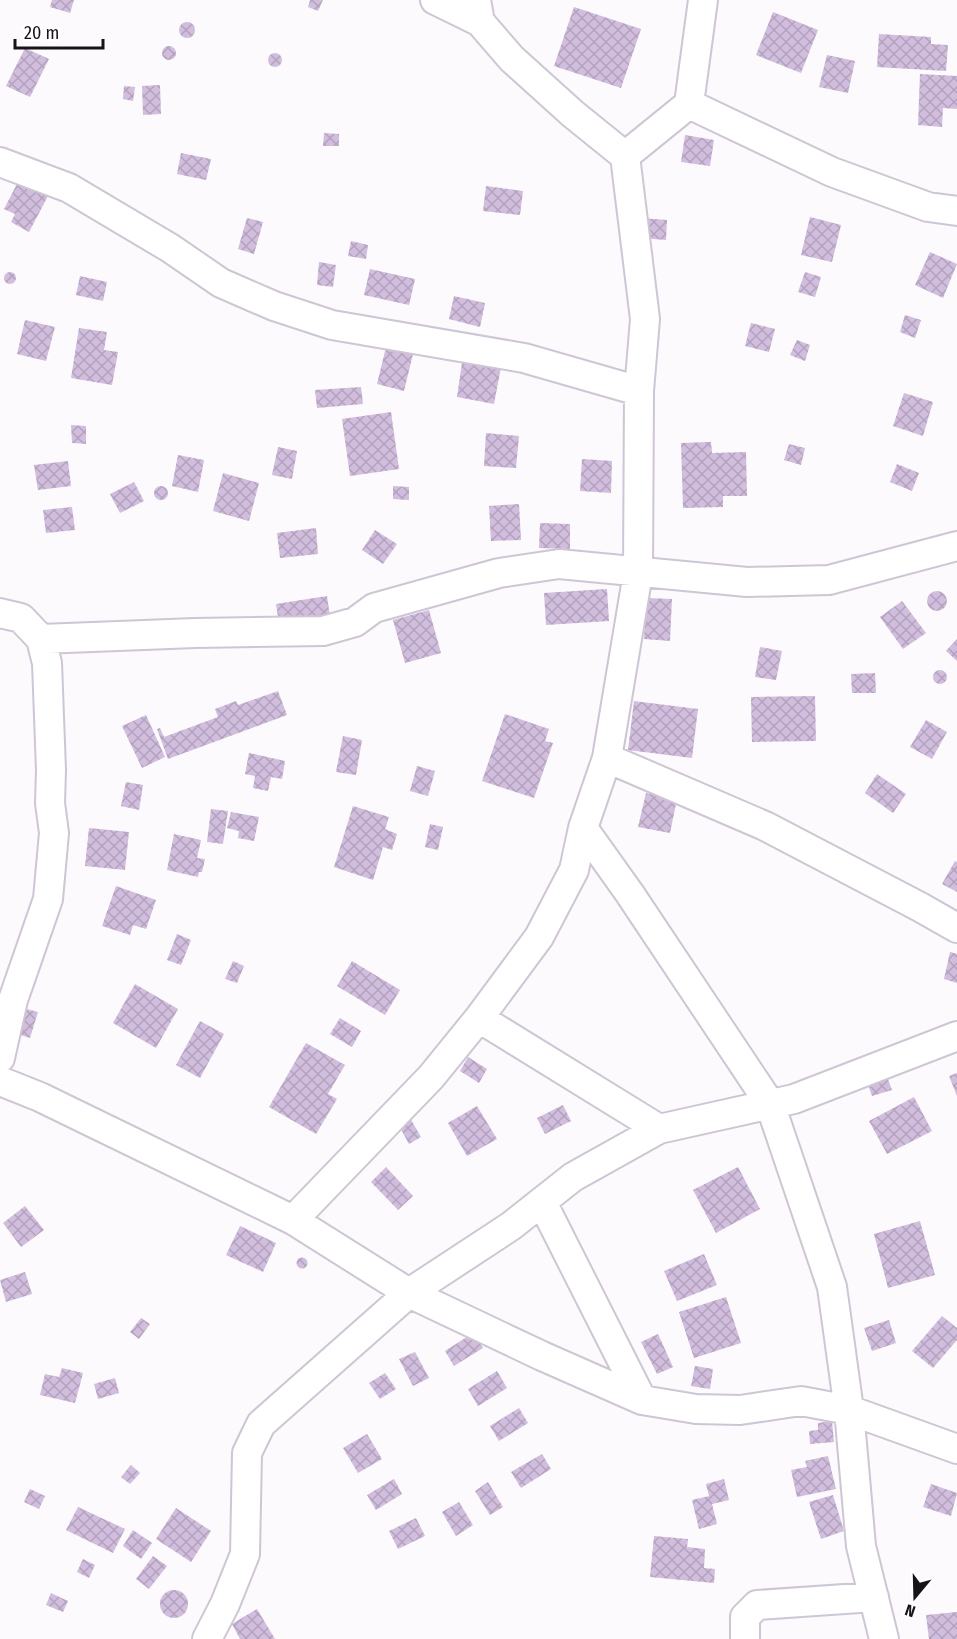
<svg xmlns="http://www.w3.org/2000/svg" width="957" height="1639" viewBox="0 0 957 1639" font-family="'Fira Sans Condensed',sans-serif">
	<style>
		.building { fill: url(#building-cross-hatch) }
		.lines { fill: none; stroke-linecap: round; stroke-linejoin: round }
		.street-casing { stroke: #cec6d4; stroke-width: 32 }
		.street { stroke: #fff; stroke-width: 28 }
	</style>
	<defs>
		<pattern id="building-cross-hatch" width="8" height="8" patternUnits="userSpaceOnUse" patternTransform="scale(1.5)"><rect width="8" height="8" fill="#d1bddd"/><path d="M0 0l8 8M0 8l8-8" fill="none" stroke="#b3a2bd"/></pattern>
	</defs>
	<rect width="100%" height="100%" fill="#fcfafd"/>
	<path class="building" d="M52,0H74L70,13L50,7Z
		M310,0H323L318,11L308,7Z
		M574,7L641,29L621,88L554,66Z
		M773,12L818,30L801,73L756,55Z
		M179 30a8 8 0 1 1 16 0a8 8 0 1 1-16 0Z
		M879,34L931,37V44L948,45L946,71L877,67Z
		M162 53a7 7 0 1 1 14 0a7 7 0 1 1-14 0Z
		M25,48L49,59L30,97L6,86Z
		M268 60a7 7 0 1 1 14 0a7 7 0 1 1-14 0Z
		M827,55L855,61L848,93L819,87Z
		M920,74L957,76V109L943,108L942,127L918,125Z
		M160,85L161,114L143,115L142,86Z
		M124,86L135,87L133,101L123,99Z
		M324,133L339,134V146H323Z
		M685,135L714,140L710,166L681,162Z
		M181,153L211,159L206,180L177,174Z
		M18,182L48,196L29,232L11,222L15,214L4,209Z
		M486,186L523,191L520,215L483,211Z
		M810,217L841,225L832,262L801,255Z
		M247,218L263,222L254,254L238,249Z
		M641,218L667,220L666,240L641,238Z
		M351,241L368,245L366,259L348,256Z
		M930,252L957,264L943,298L915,285Z
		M319,262L336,265L333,287L317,285Z
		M370,269L415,279L409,305L364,295Z
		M4 278a6 6 0 1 1 12 0a6 6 0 1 1-12 0Z
		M805,272L821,277L815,297L798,292Z
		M80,276L107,282L103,301L76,295Z
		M454,296L485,303L480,327L449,319Z
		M905,315L921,320L915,338L900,332Z
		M25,320L55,327L46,361L17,354Z
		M751,323L775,329L769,352L745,346Z
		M79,328L107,332L104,350L118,352L112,385L71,378Z
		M797,340L810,345L805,361L790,355Z
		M387,343L414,350L404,391L377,384Z
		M463,356L502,362L494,404L457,397Z
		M361,387L363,404L317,408L315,390Z
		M904,393L933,402L923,436L893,426Z
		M391,412L399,469L350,476L342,419Z
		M71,425L86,426V444L72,443Z
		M486,433L519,436L516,468L484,466Z
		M711,442L712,453L746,452L747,496H723V507L683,508L681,443Z
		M789,444L805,448L801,465L784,460Z
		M278,447L297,451L292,479L272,475Z
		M178,455L204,460L198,492L172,486Z
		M582,459L612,461L611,493L580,491Z
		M68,461L71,486L38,490L34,465Z
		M897,464L919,473L912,491L890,482Z
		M223,473L259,483L249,521L213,511Z
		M134,482L144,501L120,513L110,494Z
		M154 493a7 7 0 1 1 14 0a7 7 0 1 1-14 0Z
		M393,486L409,487V500L393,499Z
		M519,504L521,540L491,541L489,506Z
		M72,507L75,530L46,533L43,510Z
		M540,523L570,524V549L539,548Z
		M316,528L318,554L280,558L277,533Z
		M375,530L397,544L383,564L362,550Z
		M607,589L609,621L546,625L544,593Z
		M927 601a10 10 0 1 1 20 0a10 10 0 1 1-20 0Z
		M327,596L331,623L280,631L276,604Z
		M646,598L672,599L670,641L644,639Z
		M902,601L926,633L903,649L880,617Z
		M429,610L441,653L405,663L393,620Z
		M957,639V661L946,651Z
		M760,647L782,651L776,680L755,677Z
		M933 677a7 7 0 1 1 14 0a7 7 0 1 1-14 0Z
		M875,673L876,693H852L851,674Z
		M278,691L287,715L168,759L157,729L160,728L164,737L218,717L215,709L236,701L238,705Z
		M815,696L816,741L752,742L751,697Z
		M634,701L698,709L692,758L628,750Z
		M505,714L549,729L545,741L553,743L534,798L482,781Z
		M146,715L165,757L142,768L122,726Z
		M926,720L947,732L932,759L910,747Z
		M343,736L362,740L356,775L336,772Z
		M249,753L285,761L282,779L271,777L268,791L253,788L255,776L245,774Z
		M417,766L435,771L428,796L410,791Z
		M877,774L906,794L893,813L865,793Z
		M126,782L143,785L139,810L121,806Z
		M646,793L677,799L670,833L638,827Z
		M353,806L389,817L385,829L397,834L392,850L383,847L373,880L334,867Z
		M211,809L228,811L223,844L207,842Z
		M231,812L259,817L254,841L238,838L239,831L227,828Z
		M430,824L443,827L438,850L425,847Z
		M89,828L129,832L125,870L85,866Z
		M174,834L201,840L197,858L205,859L202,872H199L198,877L167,870Z
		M955,861L957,862V892L942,884Z
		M116,886L156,900L146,929L133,925L130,935L102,926Z
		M177,934L191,940L181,965L167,960Z
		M950,952L957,954V983L944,979Z
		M233,961L244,966L237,983L225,979Z
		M352,961L400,990L385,1015L337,986Z
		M135,984L178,1009L156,1048L113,1023Z
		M19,1007L38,1012L30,1038L11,1032Z
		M340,1018L361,1031L352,1047L330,1034Z
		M200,1021L224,1034L200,1078L176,1065Z
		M306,1043L345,1065L328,1094L337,1099L316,1134L269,1107Z
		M468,1057L487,1069L479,1083L460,1071Z
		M957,1073V1096L949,1076Z
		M886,1074L892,1090L872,1096L866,1079Z
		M914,1097L932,1131L887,1154L869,1121Z
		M563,1105L571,1121L545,1134L537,1118Z
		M477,1106L497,1139L467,1156L448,1123Z
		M410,1118L421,1137L409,1144L398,1124Z
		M386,1167L413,1196L398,1210L371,1182Z
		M738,1167L760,1209L716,1233L693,1190Z
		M25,1206L44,1230L21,1247L3,1223Z
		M920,1221L935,1275L888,1288L874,1234Z
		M240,1226L276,1243L263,1272L226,1255Z
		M704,1254L717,1285L677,1301L664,1271Z
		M296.5 1263a5.5 5.5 0 1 1 11 0a5.5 5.5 0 1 1-11 0Z
		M25,1272L32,1294L6,1302L0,1280Z
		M726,1297L741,1343L694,1358L679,1312Z
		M942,1316L957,1328V1340L933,1368L912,1351Z
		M141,1318L150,1324L139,1339L130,1332Z
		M889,1320L896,1343L872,1351L864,1328Z
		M473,1333L483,1348L454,1366L445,1351Z
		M658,1334L673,1367L657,1374L641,1342Z
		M415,1352L429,1378L413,1386L399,1359Z
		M695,1366L713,1369L710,1389L691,1386Z
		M62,1368L83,1373L75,1403L40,1395L45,1374L59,1377Z
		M497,1371L507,1388L478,1406L468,1389Z
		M385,1373L396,1389L380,1399L369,1383Z
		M115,1378L119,1393L98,1399L94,1384Z
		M519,1408L528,1423L499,1441L490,1426Z
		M832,1421L834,1442L810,1444L809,1431L818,1430V1423Z
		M367,1434L382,1459L358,1473L343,1448Z
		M542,1454L551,1469L521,1488L511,1472Z
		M828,1456L836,1489L797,1497L791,1470L807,1467L805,1461Z
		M131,1465L140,1473L130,1484L121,1477Z
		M394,1479L402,1494L376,1510L367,1495Z
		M724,1479L729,1500L712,1504L717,1524L699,1529L692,1500L709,1496L706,1484Z
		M488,1482L503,1507L490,1515L475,1491Z
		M931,1484L957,1493L951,1516L923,1507Z
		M30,1489L45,1496L39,1509L24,1502Z
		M833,1495L844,1531L821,1539L809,1502Z
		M459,1502L473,1525L456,1536L442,1512Z
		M78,1507L125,1529L113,1553L66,1530Z
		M176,1508L211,1531L191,1562L156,1539Z
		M416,1518L425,1536L398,1549L389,1531Z
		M133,1530L152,1543L141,1559L123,1546Z
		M654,1536L688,1539L687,1547L705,1549L704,1568L715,1569L714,1583L650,1577Z
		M153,1556L167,1566L149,1589L136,1579Z
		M83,1559L95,1565L89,1578L77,1572Z
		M160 1604a14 14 0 1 1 28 0a14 14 0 1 1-28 0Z
		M51,1593L68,1601L63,1612L46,1605Z
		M257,1609L275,1639H240L232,1624Z
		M957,1612V1639H929L926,1615Z"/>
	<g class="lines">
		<defs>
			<path id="street" d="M435,0L480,22
				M689,104L703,0
				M625,156L689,104L832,172L928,207L957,211
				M0,162L69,188L170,248L221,283L274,306L332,325L524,358L639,391
				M0,613L21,618L41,639L47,663L51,770L50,803L54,833L48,899L13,1000L0,1058
				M41,639L195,633L323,631L355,622L374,608L499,573L559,564L747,582L829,580L957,546
				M607,758L765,826L920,907L957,928
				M583,828L630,894L770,1104L832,1287L849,1410L861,1546L884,1639
				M479,1018L659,1129
				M0,1081L40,1097L293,1220L409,1293L542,1356L642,1400L696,1409L740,1410L801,1401L849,1410L957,1449
				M542,1202L642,1400
				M293,1220L431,1077L479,1018L539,937L574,870L583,828L607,758L638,573L639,391L645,319L625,156L573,114L512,59L480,22L476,0
				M207,1639L225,1604L245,1554L247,1453L261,1424L409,1293L511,1226L573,1177L659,1129L794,1099L957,1036
				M745,1639V1617L757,1605L874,1597"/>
		</defs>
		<use href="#street" class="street-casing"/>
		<use href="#street" class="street"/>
	</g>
	<g transform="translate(915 1597) rotate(199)" stroke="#ffffff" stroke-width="4.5" paint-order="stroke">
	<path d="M0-4.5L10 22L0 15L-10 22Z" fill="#161419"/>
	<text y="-9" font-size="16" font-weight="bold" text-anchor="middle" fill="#161419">N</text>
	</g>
	<path d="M15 39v9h88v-9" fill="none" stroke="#161419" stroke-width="3"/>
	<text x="24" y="39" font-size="18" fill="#161419" stroke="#ffffff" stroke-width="4.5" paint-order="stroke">20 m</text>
</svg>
